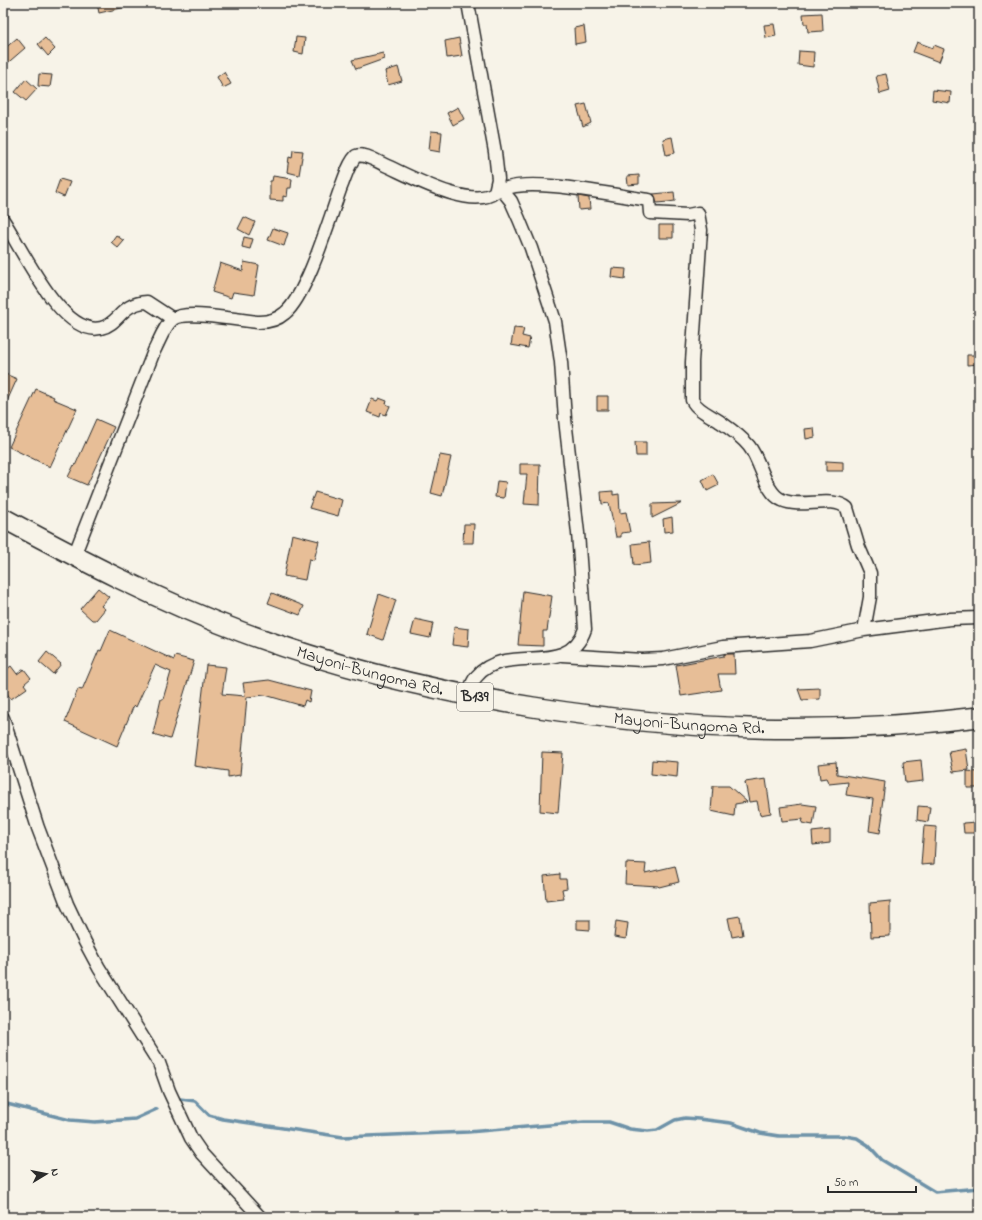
<svg xmlns="http://www.w3.org/2000/svg" width="982" height="1220" viewBox="0 0 982 1220" font-family="'Indie Flower',sans-serif">
	<style>
		.lines { fill: none; stroke-linecap: round; stroke-linejoin: round }
		.stream { stroke: #6e92a8; stroke-width: 3.5 }
		.building { fill: #e7be97; stroke: #2b2b2b }
		.minor-casing { stroke: #2b2b2b; stroke-width: 15 }
		.primary-casing { stroke: #2b2b2b; stroke-width: 22 }
		.minor { stroke: #f7f3e8; stroke-width: 12 }
		.primary { stroke: #f7f3e8; stroke-width: 19 }
		.labels { text-anchor: middle; dominant-baseline: central; stroke-width: 3; stroke-linejoin: round; paint-order: stroke }
		.shield { fill: #f7f3e8; stroke: #686764; stroke-width: 1 }
		.shield-label { font-size: 16px; font-weight: bold; fill: #2b2b2b }
		.street-label { font-size: 17px; fill: #2b2b2b; stroke: #f7f3e8 }
	</style>
	<rect width="100%" height="100%" fill="#f7f3e8"/>
	<filter id="ink" filterUnits="userSpaceOnUse"><feTurbulence type="fractalNoise" baseFrequency=".025" numOctaves="2"/><feDisplacementMap in="SourceGraphic" scale="8" xChannelSelector="R" yChannelSelector="G"/><feConvolveMatrix kernelMatrix="1 2 1 2 8 2 1 2 1" color-interpolation-filters="sRGB"/></filter>
	<g filter="url(#ink)">
		<g class="lines">
			<path class="stream" d="M180,1099L195,1101L209,1115L223,1119L343,1137L468,1132L584,1122H609L630,1129L648,1131L657,1130L675,1120L685,1118L699,1119L731,1123L760,1133L779,1136H845L857,1138L868,1145L882,1160L935,1192L979,1188
				M3,1103L70,1120L95,1122L135,1119L157,1109"/>
		</g>
		<path class="building" d="M97,3H126V7L99,13Z
			M822,13L823,31L808,32L807,24H804L803,14Z
			M774,24L776,36L766,38L764,25Z
			M584,26L586,42L575,44L574,28Z
			M296,37L305,38L303,54L294,52Z
			M17,38L25,48L3,67V50Z
			M45,38L55,49L48,56L38,44Z
			M459,38L462,56L447,58L445,41Z
			M917,42L933,48L934,45L944,49L939,62L913,52Z
			M799,51L814,52L813,67L798,65Z
			M383,53L384,59L356,69L352,60Z
			M398,67L402,81L388,85L385,71Z
			M224,72L231,84L223,88L217,77Z
			M39,74L52,75L50,87L38,86Z
			M886,74L890,91L880,94L876,76Z
			M26,79L37,89L26,101L15,92Z
			M933,90L951,92L950,103L932,100Z
			M586,104L591,123L583,127L577,106Z
			M458,107L464,119L453,125L447,113Z
			M431,131L442,132L440,152L429,150Z
			M672,137L675,153L666,155L663,139Z
			M293,150L303,151L299,175L287,172L289,157L292,158Z
			M639,175V184L628,185L627,176Z
			M273,176L292,179L291,188H288L287,197L283,196V201L270,200V181H272Z
			M60,179L70,182L64,197L55,193Z
			M674,192L675,201L668,202L657,203L653,194Z
			M578,196L589,198L590,209L579,210Z
			M244,217L255,222L249,235L238,229Z
			M659,225H673V238H659Z
			M273,228L288,233L284,246L268,240Z
			M116,235L124,241L118,248L111,242Z
			M244,237L253,239L250,249L242,247Z
			M244,262L259,265L254,295L233,292L231,298L212,292L220,263L243,271Z
			M612,268L626,269L625,279L611,277Z
			M514,328L524,329L522,336L530,338L528,348L511,345Z
			M967,355H979V364L967,365Z
			M3,373L17,379L3,410Z
			M36,389L54,397L53,399L77,409L50,467L9,447Z
			M597,396H608V410H597Z
			M379,398L387,401L386,404L390,406L386,415L381,413L380,417L367,412L372,399L377,401Z
			M96,419L114,427L87,485L68,477L74,465L75,466Z
			M814,428L815,437L806,439L805,429Z
			M635,442H646V456H636Z
			M440,455L451,457L442,496L431,493Z
			M826,461L843,462V471H826Z
			M520,464H540L539,505L524,504L527,474H520Z
			M713,474L719,485L707,491L702,480Z
			M497,481L506,482L504,498L495,497Z
			M613,491V495L619,494L620,513L626,512L630,532L621,533V537H616L609,503L602,504L601,492Z
			M315,492L342,500L338,516L309,508Z
			M682,503L652,518V504Z
			M672,517L673,531L664,532L663,519Z
			M464,524H474L473,543H463Z
			M292,534L319,541L314,560L309,559L305,580L284,576Z
			M649,542L651,563L634,565L632,544Z
			M98,588L109,597L101,606L105,609L96,620H92L80,609Z
			M523,591L552,596L547,631H543V646L518,645Z
			M272,593L304,606L300,615L268,603Z
			M379,594L396,600L383,640L367,634Z
			M415,619L433,623L430,638L411,634Z
			M454,627L469,629L468,647L452,645Z
			M110,630L174,660L175,656L194,661L170,739L153,734L161,699H163L171,672L155,665L136,707L134,705L117,746L65,722L78,689L82,690L99,650L101,651Z
			M47,652L61,664L53,674L39,662Z
			M724,654H734L735,674H718L721,690L681,696L676,665L724,656Z
			M206,665L226,667L222,694L245,696L243,683L269,680L311,691L309,702L305,700L303,706L265,695L247,697L240,775L228,777V771L194,766Z
			M11,666L17,674L24,669L31,678L24,684L27,688L11,699L3,688V672Z
			M820,688V699L802,700L798,689Z
			M966,749L969,770L953,772L949,752Z
			M542,752L563,753L558,813L540,811Z
			M652,760L678,762L677,777L651,774Z
			M921,760L923,781L905,783L903,762Z
			M836,762L837,774L885,782L881,814H883L880,833L869,831L873,799L846,795L848,782L829,784L826,778L820,779L818,764Z
			M967,771L978,772V788H967Z
			M766,779L771,813L760,815L757,801L749,802L745,782Z
			M713,786H729L747,802L735,804L734,816L711,811Z
			M802,804L816,806L813,825L802,823L803,819L782,821L780,807Z
			M918,806L930,807L928,822L917,820Z
			M976,822V833H964L963,823Z
			M924,826L936,827L934,864L921,865Z
			M830,830V843L813,845L812,832Z
			M626,863L646,864L645,873L675,866L679,882L659,887L658,886L625,884Z
			M560,874V879H566L567,888L562,889L564,899L546,901L544,876Z
			M890,901V936L871,937L870,903Z
			M740,916L743,935L732,937L728,918Z
			M577,920H590V930L577,929Z
			M616,921L628,923L626,939L614,937Z"/>
		<g class="lines">
			<defs>
				<path id="minor" d="M502,190C530,176 616,196 649,200L650,213L688,215L698,213L701,230L692,362V400C697,410 710,415 719,421C729,428 741,436 749,446C761,461 765,493 782,500C801,509 832,495 847,508L858,545L870,573V597L864,630
					M3,220C22,248 61,337 101,328C119,324 121,303 147,302L173,319
					M74,556L154,351C159,342 164,326 173,319C186,309 241,321 259,322C268,322 277,320 285,313C307,295 330,217 341,187C345,178 348,164 356,156C365,153 376,161 385,165C408,175 472,211 495,192L498,179L495,152L468,3
					M562,655L642,660L663,659L723,647L810,641L864,630L950,619L979,618
					M468,695C470,689 472,681 477,676C506,642 568,679 585,629L578,533L565,419L561,362L555,321L531,248L519,219L511,201L498,185
					M3,718L38,828L67,904L85,942L99,968L159,1063L169,1091L191,1138L202,1154L260,1217"/>
				<g id="primary">
					<path id="s1" d="M3,518C81,560 159,601 242,632C336,667 434,691 533,707C685,731 825,736 979,717"/>
				</g>
			</defs>
			<use href="#minor" class="minor-casing"/>
			<use href="#primary" class="primary-casing"/>
			<use href="#minor" class="minor"/>
			<use href="#primary" class="primary"/>
		</g>
	</g>
	<g class="labels">
		<rect class="shield" x="457" y="683" width="36" height="28" rx="3"/>
		<g class="shield-label">
			<text x="475" y="697">B139</text>
		</g>
		<g class="street-label">
			<text stroke="none"><textPath href="#s1" startOffset="399">Mayoni-Bungoma Rd.</textPath></text>
			<text stroke="none"><textPath href="#s1" startOffset="723">Mayoni-Bungoma Rd.</textPath></text>
		</g>
	</g>
	<rect width="982" height="1220" fill="none" stroke="#f7f3e8" stroke-width="16"/>
	<rect x="8" y="8" width="966" height="1204" fill="none" stroke="#2b2b2b" stroke-width="1.5" filter="url(#ink)"/>
	<g transform="translate(46 1174) rotate(80)" stroke="#f7f3e8" stroke-width="3" paint-order="stroke">
	<path d="M0-3L7 15L0 10L-7 15Z" fill="#2b2b2b"/>
	<text y="-6" font-size="11" font-weight="bold" text-anchor="middle" fill="#2b2b2b">N</text>
	</g>
	<path d="M828 1186v6h88v-6" fill="none" stroke="#2b2b2b" stroke-width="2"/>
	<text x="834" y="1186" font-size="12" fill="#2b2b2b" stroke="#f7f3e8" stroke-width="3" paint-order="stroke">50 m</text>
</svg>
